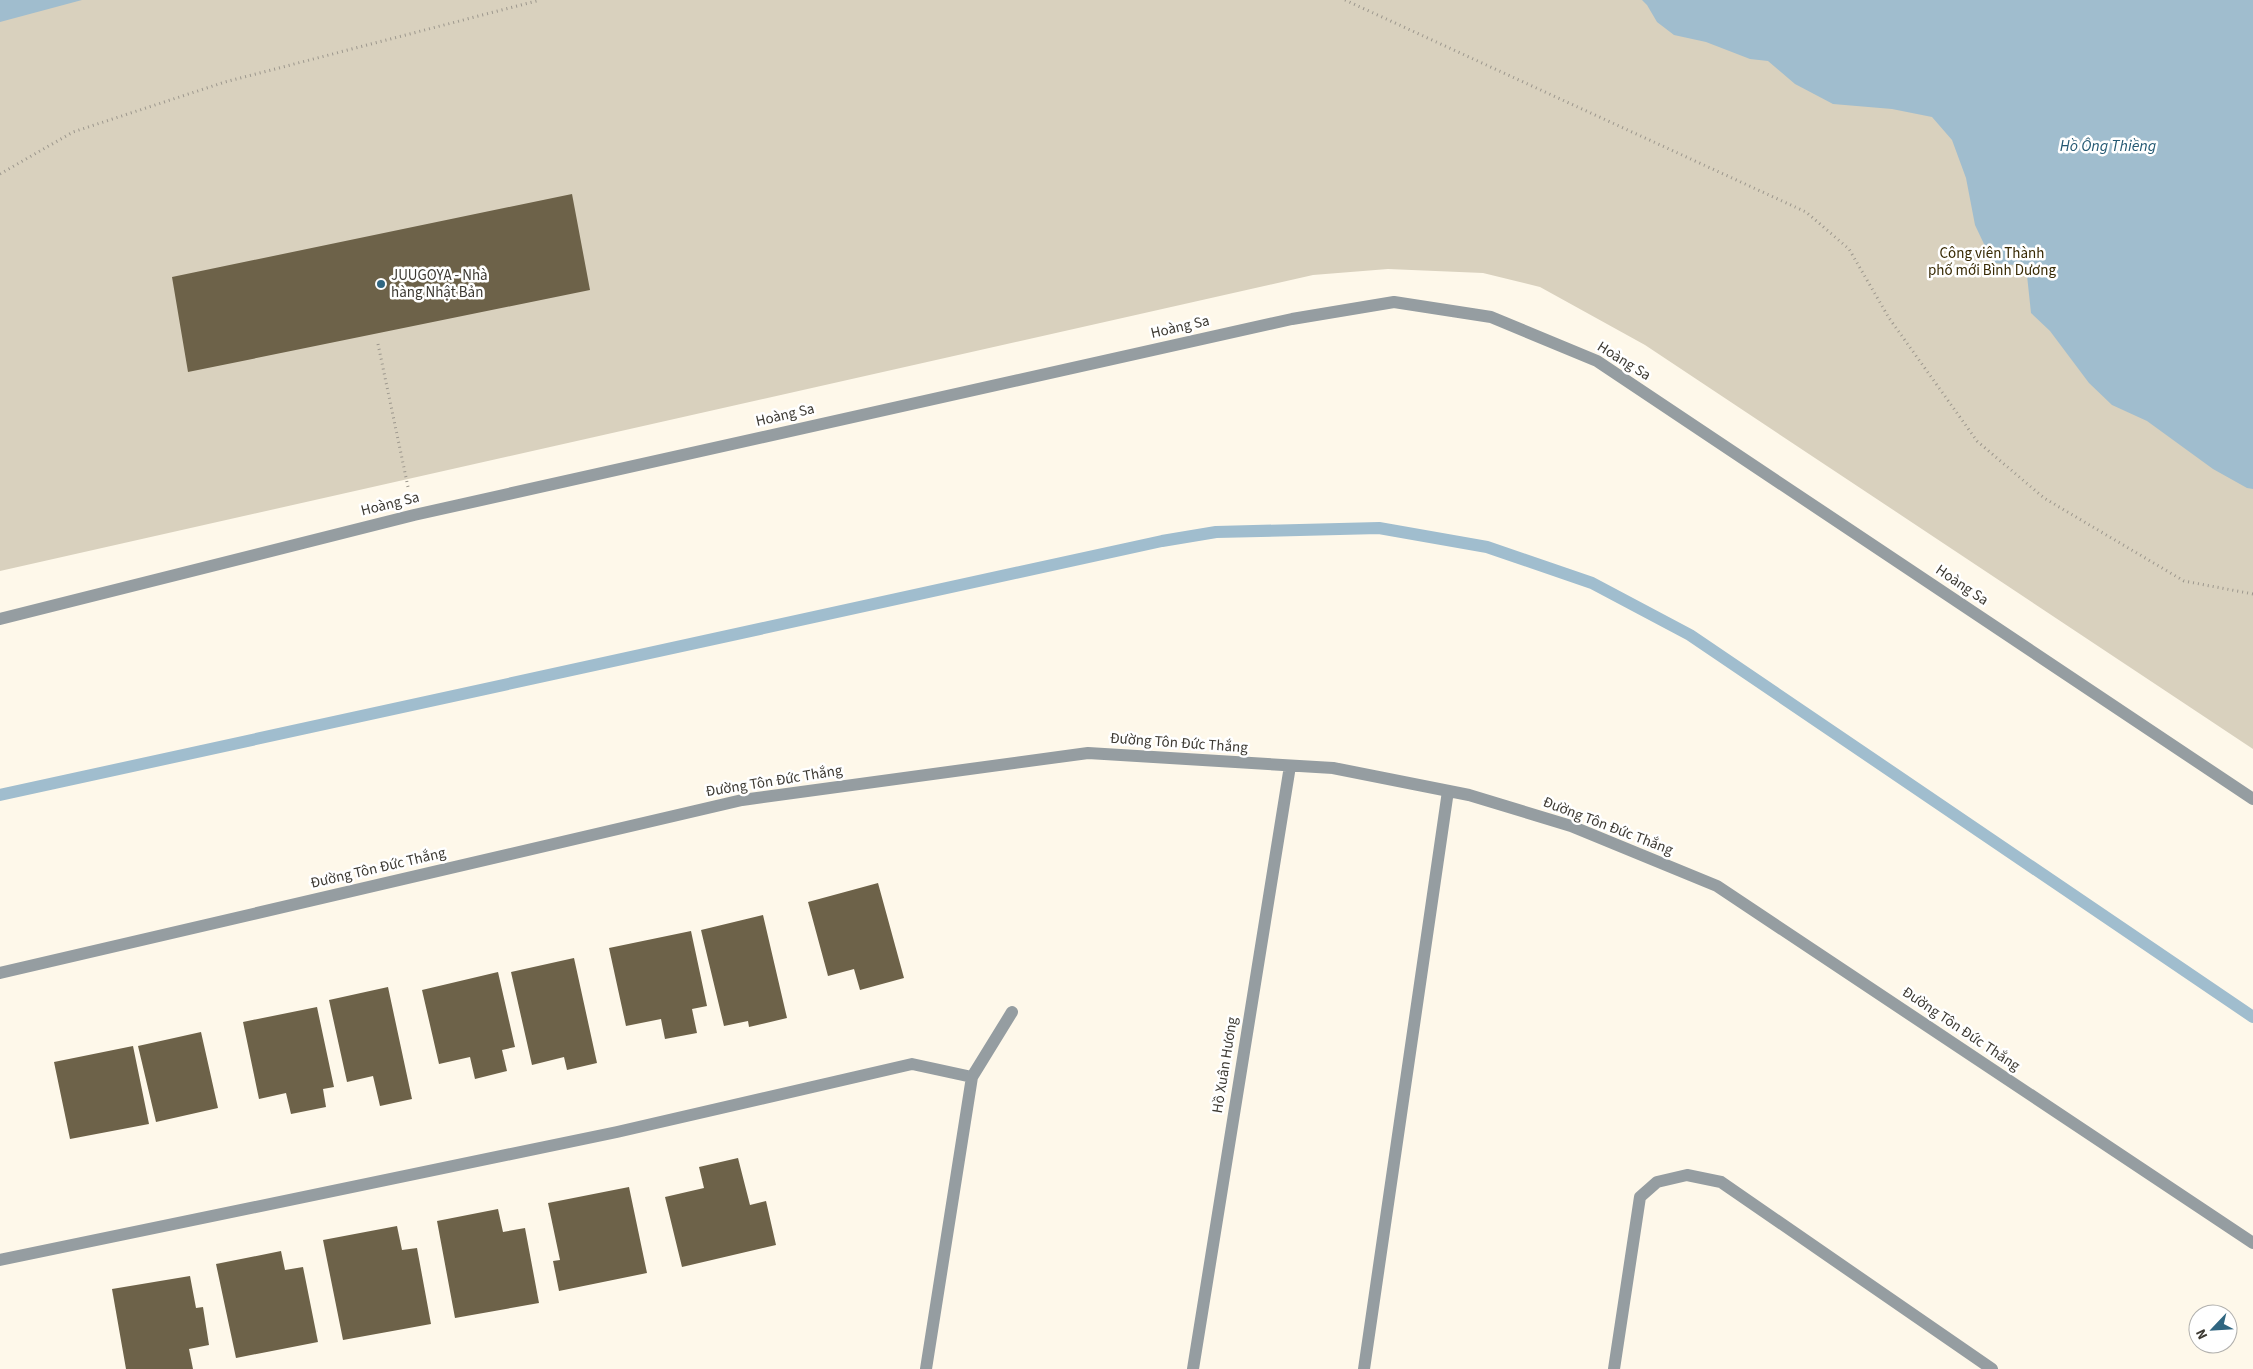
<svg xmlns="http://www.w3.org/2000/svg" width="2253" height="1369" viewBox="0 0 2253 1369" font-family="'Source Sans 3',sans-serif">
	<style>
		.green { fill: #d9d1be }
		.water { fill: #a0bdce }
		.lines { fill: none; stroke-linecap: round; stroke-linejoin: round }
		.stream { stroke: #a0bdce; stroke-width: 12 }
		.building { fill: #6d6249 }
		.path { stroke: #9c978d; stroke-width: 3; stroke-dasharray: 1 4; stroke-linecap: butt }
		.minor { stroke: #959da1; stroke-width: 12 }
		.poi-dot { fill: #306681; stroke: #fff; stroke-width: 2 }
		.labels { text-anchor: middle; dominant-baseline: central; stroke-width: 5; stroke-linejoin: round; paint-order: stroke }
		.park-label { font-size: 15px; fill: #372903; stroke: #fff }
		.poi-label { font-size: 15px; fill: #3c3932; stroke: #fff; text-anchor: start }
		.street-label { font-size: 15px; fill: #3c3932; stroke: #fff }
		.water-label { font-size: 16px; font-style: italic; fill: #245973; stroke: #fff }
	</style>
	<rect width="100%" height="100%" fill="#fef8ea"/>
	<path class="green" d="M0,0H2253V749L1645,345L1540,287L1483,273L1388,269L1313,275L0,571Z"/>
	<path class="water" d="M0,0H82L0,22Z
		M1642,0H2253V489L2247,488L2213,469L2147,421L2112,405L2089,383L2050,331L2031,313L2026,266L1993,263L1975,225L1966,178L1952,140L1932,117L1892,109L1833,104L1795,84L1768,61L1750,59L1706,42L1674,35L1657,22L1647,5Z"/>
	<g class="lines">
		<path class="stream" d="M0,795L1162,541L1216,532L1379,528L1487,547L1592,583L1690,635L2253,1017"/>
	</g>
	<path class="building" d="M572,194L590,290L188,372L172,277Z
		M878,883L904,978L860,990L854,969L828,976L808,902Z
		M763,915L787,1018L749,1027L748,1021L724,1026L701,930Z
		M691,931L707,1006L692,1009L697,1033L665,1039L661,1019L626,1026L609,948Z
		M574,958L597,1063L567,1070L564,1057L532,1065L511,972Z
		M498,972L515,1047L502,1050L507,1071L475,1079L470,1057L439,1064L422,990Z
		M388,987L412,1099L380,1106L373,1076L347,1082L329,1000Z
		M317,1007L334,1087L323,1089L326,1107L291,1114L286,1093L259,1099L243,1022Z
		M201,1032L218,1108L156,1122L138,1046Z
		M133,1046L149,1124L70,1139L54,1062Z
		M738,1158L750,1205L766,1201L776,1245L682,1267L665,1197L704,1188L699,1167Z
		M629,1187L647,1273L559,1291L553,1261L560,1260L548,1203Z
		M498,1209L503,1232L525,1228L539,1303L455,1318L437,1221Z
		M397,1226L402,1250L417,1248L431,1324L343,1340L323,1240Z
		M281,1251L285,1270L303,1267L318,1342L236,1358L216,1264Z
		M190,1276L196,1308L203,1307L209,1345L189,1349L193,1369H126L112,1289Z"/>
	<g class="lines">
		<path class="path" d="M1345,0L1806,212L1849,249L1889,318L1977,441L2044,498L2184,581L2253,594
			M0,174L73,132L225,82L540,0
			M378,344L408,487"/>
		<path class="minor" d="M0,619L414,515L1292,319L1394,302L1491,317L1597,361L2253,799
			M0,973L742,800L1088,753L1333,768L1469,795L1571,826L1717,886L2253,1243
			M0,1260L617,1132L912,1064L972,1077
			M926,1369L972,1077L1012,1012
			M1193,1369L1290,766
			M1364,1369L1448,791
			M1614,1369L1640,1197L1657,1182L1687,1175L1721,1182L1992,1369"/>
	</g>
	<circle class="poi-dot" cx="381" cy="284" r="5"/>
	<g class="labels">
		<g class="park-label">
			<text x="1992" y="253">Công viên Thành<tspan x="1992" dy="17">phố mới Bình Dương</tspan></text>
		</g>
		<g class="poi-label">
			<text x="391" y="275">JUUGOYA - Nhà<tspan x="391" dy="17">hàng Nhật Bản</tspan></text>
		</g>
		<g class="street-label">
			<text transform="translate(1180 327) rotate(-13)">Hoàng Sa</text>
			<text transform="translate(1624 361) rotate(32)">Hoàng Sa</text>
			<text transform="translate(785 415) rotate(-13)">Hoàng Sa</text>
			<text transform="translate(390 504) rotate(-14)">Hoàng Sa</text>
			<text transform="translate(1962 585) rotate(34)">Hoàng Sa</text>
			<text transform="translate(1179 743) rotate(4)">Đường Tôn Đức Thắng</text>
			<text transform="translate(774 781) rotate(-9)">Đường Tôn Đức Thắng</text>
			<text transform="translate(1608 826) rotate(21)">Đường Tôn Đức Thắng</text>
			<text transform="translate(378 868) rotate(-13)">Đường Tôn Đức Thắng</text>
			<text transform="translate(1961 1029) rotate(34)">Đường Tôn Đức Thắng</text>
			<text transform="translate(1225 1065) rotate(-81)">Hồ Xuân Hương</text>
		</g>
		<g class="water-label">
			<text x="2108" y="146">Hồ Ông Thiềng</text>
		</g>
	</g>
	<g transform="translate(2213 1329) rotate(245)"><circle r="24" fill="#ffffff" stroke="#b1b0ad"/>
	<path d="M0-4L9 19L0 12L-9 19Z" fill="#306681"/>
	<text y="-8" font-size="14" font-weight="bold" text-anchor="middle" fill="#3c3932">N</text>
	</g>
</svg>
